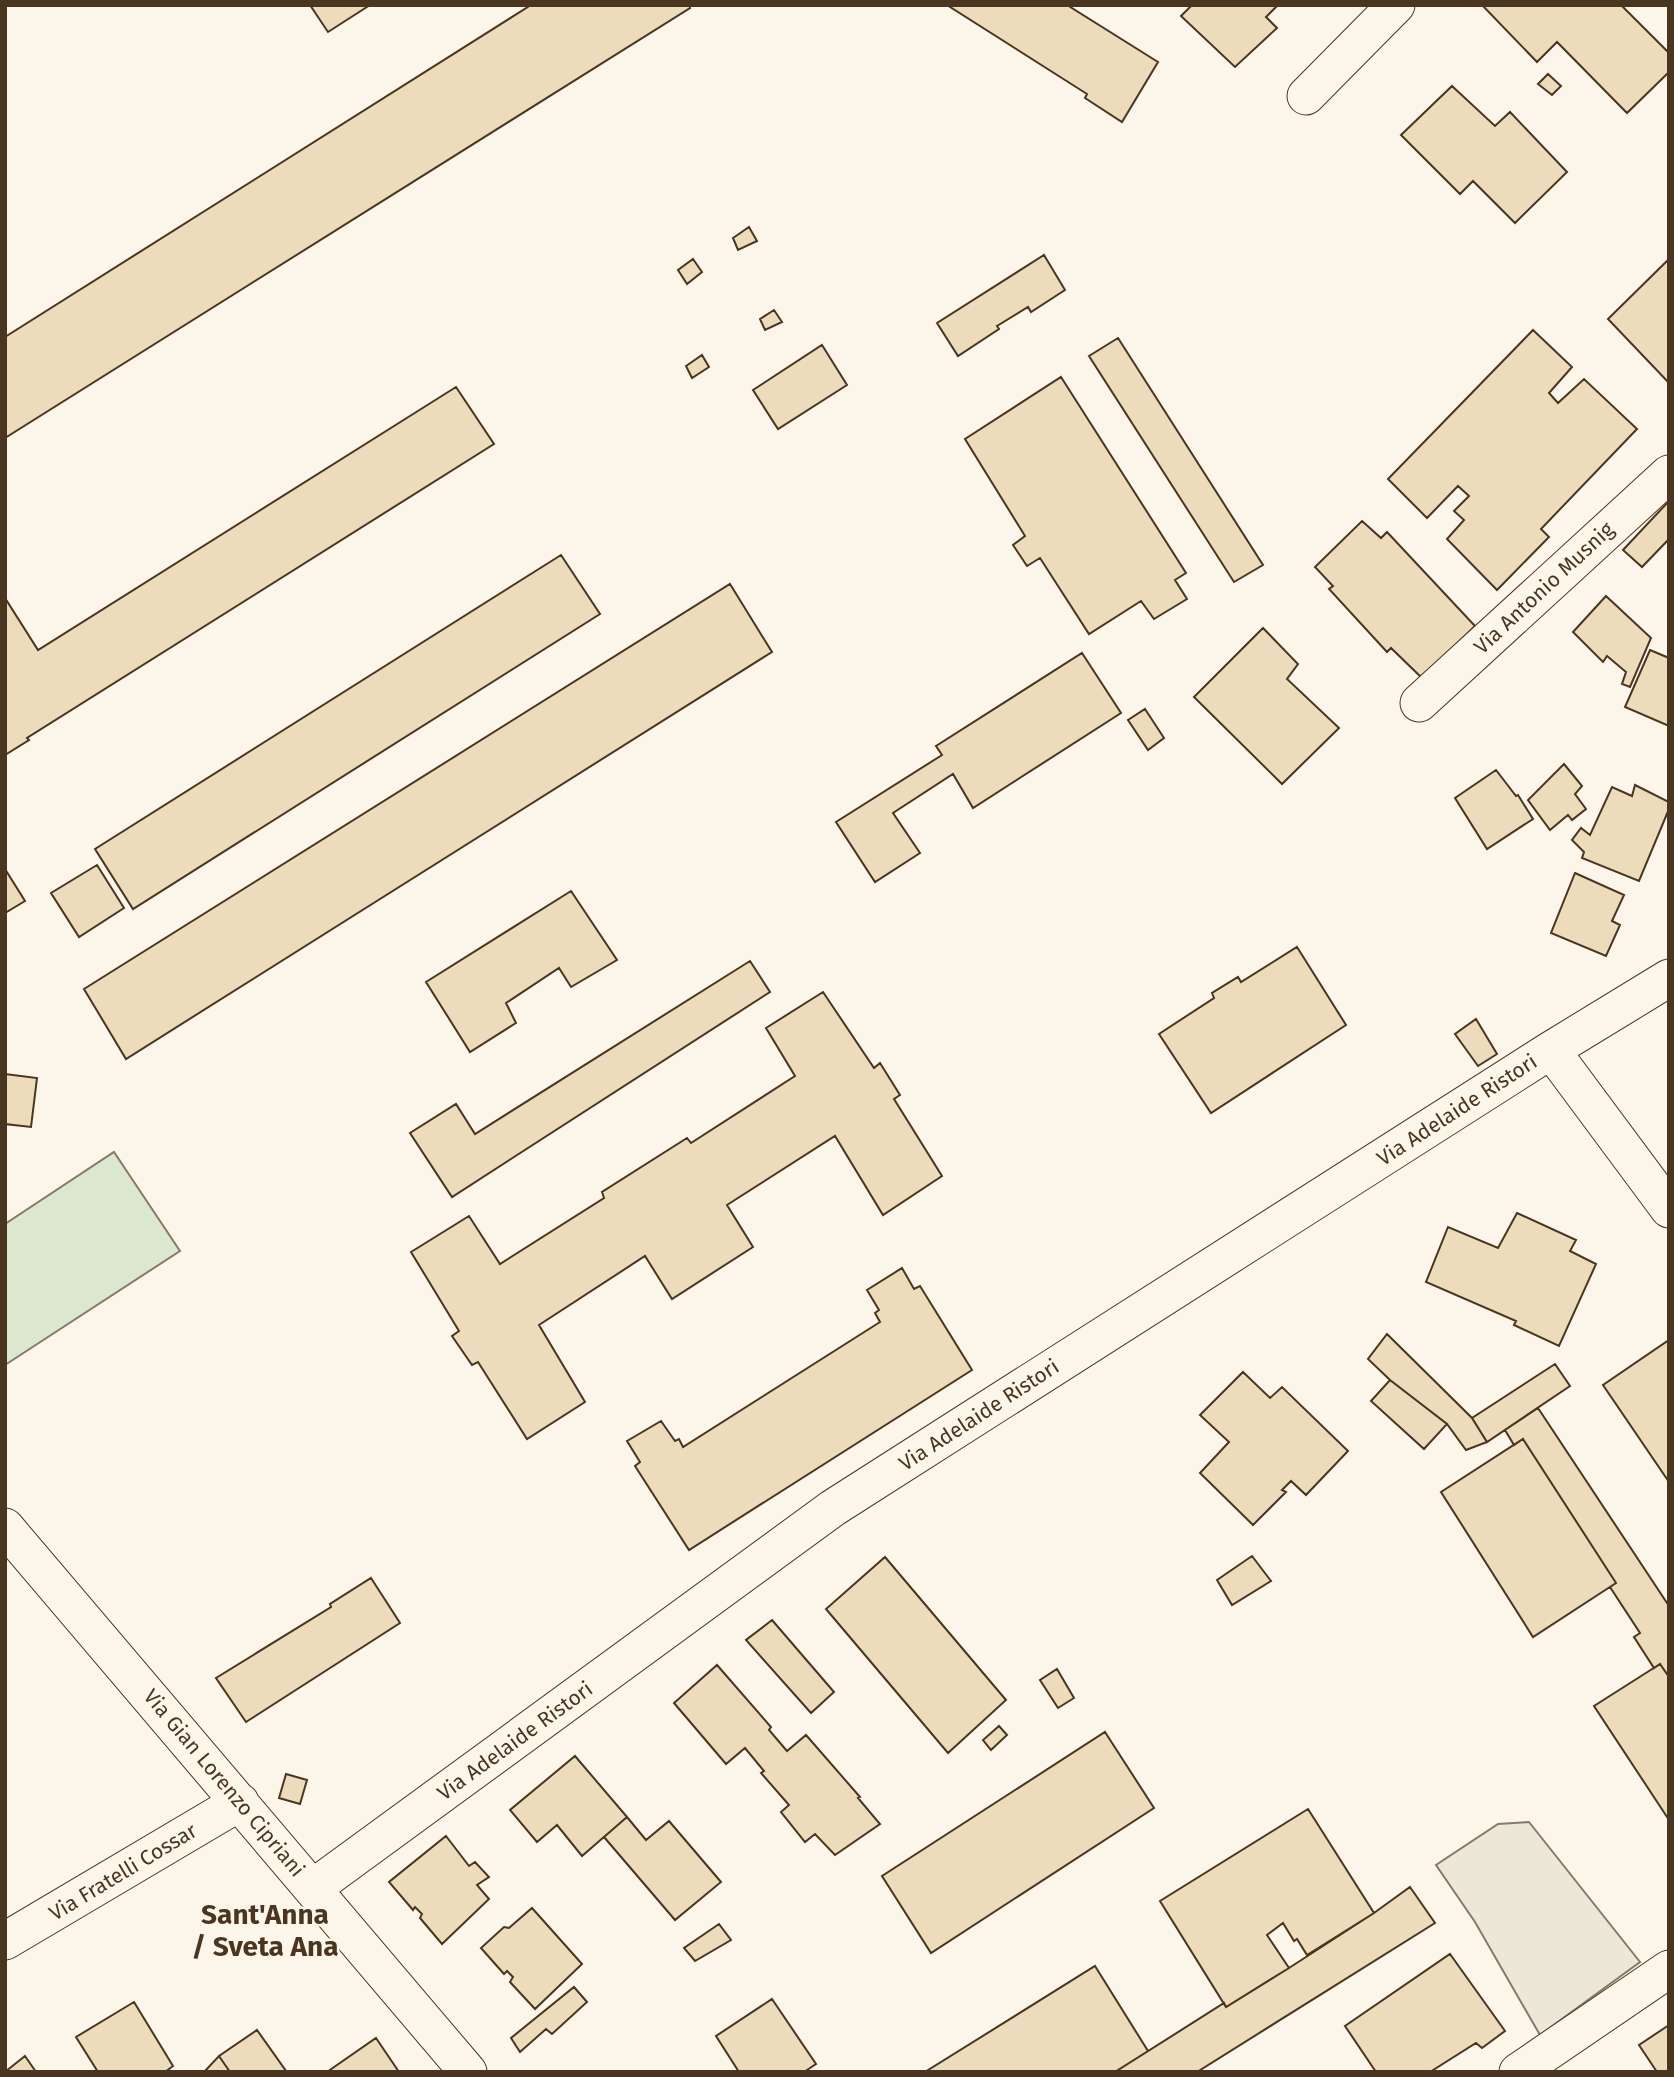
<svg xmlns="http://www.w3.org/2000/svg" width="1674" height="2077" viewBox="0 0 1674 2077" font-family="'Fira Sans',sans-serif">
	<style>
		.green { fill: #dce7d0; stroke: #887966; stroke-width: 2 }
		.parking { fill: #ede7d9; stroke: #887966; stroke-width: 2 }
		.building { fill: #ecdcbc; stroke: #4a3520; stroke-width: 2 }
		.lines { fill: none; stroke-linecap: round; stroke-linejoin: round }
		.street-casing { stroke: #4a3520; stroke-width: 39 }
		.street { stroke: #fbf6e9; stroke-width: 37 }
		.labels { text-anchor: middle; dominant-baseline: central; stroke-width: 5; stroke-linejoin: round; paint-order: stroke }
		.street-label { font-size: 21px; fill: #4a3520; stroke: #fbf6e9 }
		.district-label { font-size: 28px; font-weight: bold; fill: #4a3520; stroke: #fbf6e9 }
	</style>
	<rect width="100%" height="100%" fill="#fbf6e9"/>
	<path class="green" d="M114,1152L180,1251L5,1365V1224Z"/>
	<path class="parking" d="M1529,1822L1640,1962L1540,2035L1475,1922L1436,1865L1498,1824Z"/>
	<path class="building" d="M310,5H370L328,32Z
		M531,5H689L690,8L5,438V337Z
		M947,5H1067L1158,62L1122,122L1085,98L1087,94Z
		M1192,5H1278L1266,17L1277,28L1235,67L1181,16Z
		M1482,5H1621L1669,53V72L1627,113L1557,42L1537,62Z
		M1548,74L1561,86L1552,95L1538,84Z
		M1452,86L1495,126L1510,112L1567,172L1515,223L1473,181L1460,194L1401,135Z
		M749,227L757,241L738,250L733,238Z
		M1044,255L1065,290L1031,312L1028,307L997,326L999,329L958,356L937,323Z
		M693,259L702,272L687,284L678,270Z
		M1669,259V383L1608,319Z
		M774,310L782,322L765,330L760,319Z
		M1533,330L1572,367L1549,393L1558,403L1584,379L1637,429L1541,529L1549,537L1497,590L1447,539L1464,520L1454,511L1469,496L1458,486L1427,518L1388,479Z
		M1118,338L1263,565L1234,582L1089,356Z
		M822,345L847,385L778,429L753,390Z
		M702,355L709,367L692,378L686,366Z
		M1061,377L1186,573L1175,580L1187,599L1154,619L1141,601L1089,634L1040,558L1027,566L1013,545L1025,536L965,439Z
		M456,387L494,444L27,738L29,740L5,755V598L38,650Z
		M1669,501V539L1642,567L1623,550Z
		M1362,521L1381,538L1387,532L1475,626L1422,678L1391,648L1387,652L1329,589L1333,586L1315,567Z
		M561,555L600,614L133,909L95,849Z
		M730,584L772,652L126,1059L84,989Z
		M1606,596L1651,638L1630,687L1622,684L1626,672L1607,656L1603,662L1573,632Z
		M1263,628L1298,664L1287,679L1339,728L1282,784L1194,697Z
		M1650,650L1669,658V726L1625,707Z
		M1082,653L1121,713L973,808L953,774L893,813L920,853L875,882L836,822L942,755L936,746Z
		M1145,709L1164,738L1148,750L1128,720Z
		M1564,764L1582,786L1575,794L1586,809L1572,820L1568,815L1550,830L1528,800Z
		M1496,770L1516,796L1518,795L1533,819L1487,849L1455,798Z
		M1635,785L1669,802V809L1639,881L1582,858L1584,852L1572,840L1581,828L1590,835L1612,787L1632,796Z
		M97,865L124,908L79,937L51,893Z
		M5,869L25,901L5,913Z
		M1575,873L1624,895L1612,921L1620,925L1606,956L1551,933Z
		M571,891L617,960L571,987L559,968L506,1003L516,1023L470,1052L426,982Z
		M1297,947L1346,1025L1211,1113L1159,1034L1214,998L1212,993L1238,977L1241,982Z
		M750,961L770,992L452,1197L410,1133L456,1104L475,1134Z
		M823,992L874,1068L880,1063L900,1095L894,1099L942,1176L883,1215L835,1136L727,1205L753,1247L672,1299L645,1256L539,1325L585,1402L527,1439L478,1362L472,1365L452,1336L459,1331L411,1252L469,1216L500,1264L604,1198L602,1192L687,1138L691,1143L795,1076L766,1028Z
		M1476,1019L1497,1054L1478,1066L1455,1034Z
		M5,1074L37,1078L31,1127L5,1124Z
		M1517,1213L1576,1240L1570,1251L1596,1264L1559,1346L1514,1325L1516,1321L1426,1282L1448,1227L1498,1248Z
		M902,1268L914,1289L920,1286L972,1370L689,1550L635,1466L640,1462L627,1441L661,1421L675,1441L679,1439L683,1447L880,1322L875,1313L879,1310L867,1290Z
		M1387,1334L1472,1418L1487,1442L1466,1450L1447,1424L1390,1380L1368,1359Z
		M1669,1340V1482L1603,1385Z
		M1555,1364L1570,1386L1487,1442L1472,1418Z
		M1243,1372L1270,1398L1282,1387L1348,1451L1306,1495L1291,1481L1282,1490L1286,1492L1253,1525L1200,1473L1229,1442L1200,1415Z
		M1390,1380L1447,1424L1424,1449L1371,1401Z
		M1538,1408L1669,1606V1677L1660,1664L1654,1668L1634,1637L1640,1633L1610,1587L1616,1583L1523,1439L1514,1445L1505,1430Z
		M1523,1439L1616,1583L1533,1637L1441,1492Z
		M1252,1556L1271,1581L1232,1605L1217,1580Z
		M885,1557L1006,1700L948,1753L826,1609Z
		M371,1578L400,1623L246,1722L216,1678L331,1607L330,1604Z
		M772,1620L834,1692L811,1713L746,1640Z
		M1660,1664L1669,1677V1820L1594,1706Z
		M717,1665L771,1727L769,1730L787,1751L806,1735L860,1797L858,1798L880,1824L835,1855L815,1834L805,1842L781,1812L789,1805L761,1773L764,1771L745,1748L726,1764L674,1703Z
		M1057,1669L1074,1698L1058,1708L1040,1680Z
		M999,1726L1007,1735L991,1750L983,1740Z
		M1105,1732L1154,1808L931,1953L882,1876Z
		M575,1756L627,1817L582,1856L557,1825L537,1842L510,1810Z
		M286,1774L307,1780L300,1804L279,1798Z
		M1308,1809L1374,1913L1307,1955L1297,1939L1294,1941L1283,1923L1267,1935L1289,1968L1226,2007L1160,1901Z
		M627,1817L646,1840L669,1821L721,1882L675,1920L604,1837Z
		M446,1836L469,1866L475,1862L489,1877L477,1885L489,1899L442,1944L420,1918L422,1914L415,1907L413,1910L389,1882Z
		M1410,1887L1435,1923L1197,2072H1115L1224,2003L1226,2007L1289,1968L1374,1913Z
		M532,1908L582,1964L535,2009L510,1982L513,1977L507,1971L504,1974L481,1948L504,1927L509,1928Z
		M719,1924L731,1940L695,1961L684,1948Z
		M1450,1954L1505,2031L1482,2048L1476,2043L1430,2072H1376L1345,2026Z
		M1095,1966L1148,2051L1115,2072H925Z
		M574,1987L587,2002L552,2034L546,2029L520,2052L511,2038Z
		M772,1999L816,2064L804,2072H739L716,2036Z
		M134,2002L173,2066L165,2072H98L76,2037Z
		M1669,2025V2072H1657L1639,2045Z
		M257,2030L286,2071L284,2072H230L219,2056Z
		M376,2038L399,2072H327Z
		M25,2056L36,2072H5Z
		M219,2056L230,2072H204Z"/>
	<g class="lines">
		<defs>
			<path id="street" d="M1306,96L1396,5
				M1419,703L1669,474
				M1551,1050L1669,1209
				M5,1527L468,2072
				M313,1888L833,1508L1551,1050L1669,978
				M5,1941L240,1802
				M1518,2072L1669,1969"/>
		</defs>
		<use href="#street" class="street-casing"/>
		<use href="#street" class="street"/>
	</g>
	<g class="labels">
		<g class="street-label">
			<text transform="translate(1544 588) rotate(-43)">Via Antonio Musnig</text>
			<text transform="translate(1457 1110) rotate(-33)">Via Adelaide Ristori</text>
			<text transform="translate(979 1415) rotate(-33)">Via Adelaide Ristori</text>
			<text transform="translate(515 1741) rotate(-36)">Via Adelaide Ristori</text>
			<text transform="translate(224 1783) rotate(50)">Via Gian Lorenzo Cipriani</text>
			<text transform="translate(123 1872) rotate(-31)">Via Fratelli Cossar</text>
		</g>
		<g class="district-label">
			<text x="265" y="1914">Sant'Anna<tspan x="265" dy="32">/ Sveta Ana</tspan></text>
		</g>
	</g>
	<rect width="1674" height="2077" fill="none" stroke="#4a3520" stroke-width="14"/>
</svg>
